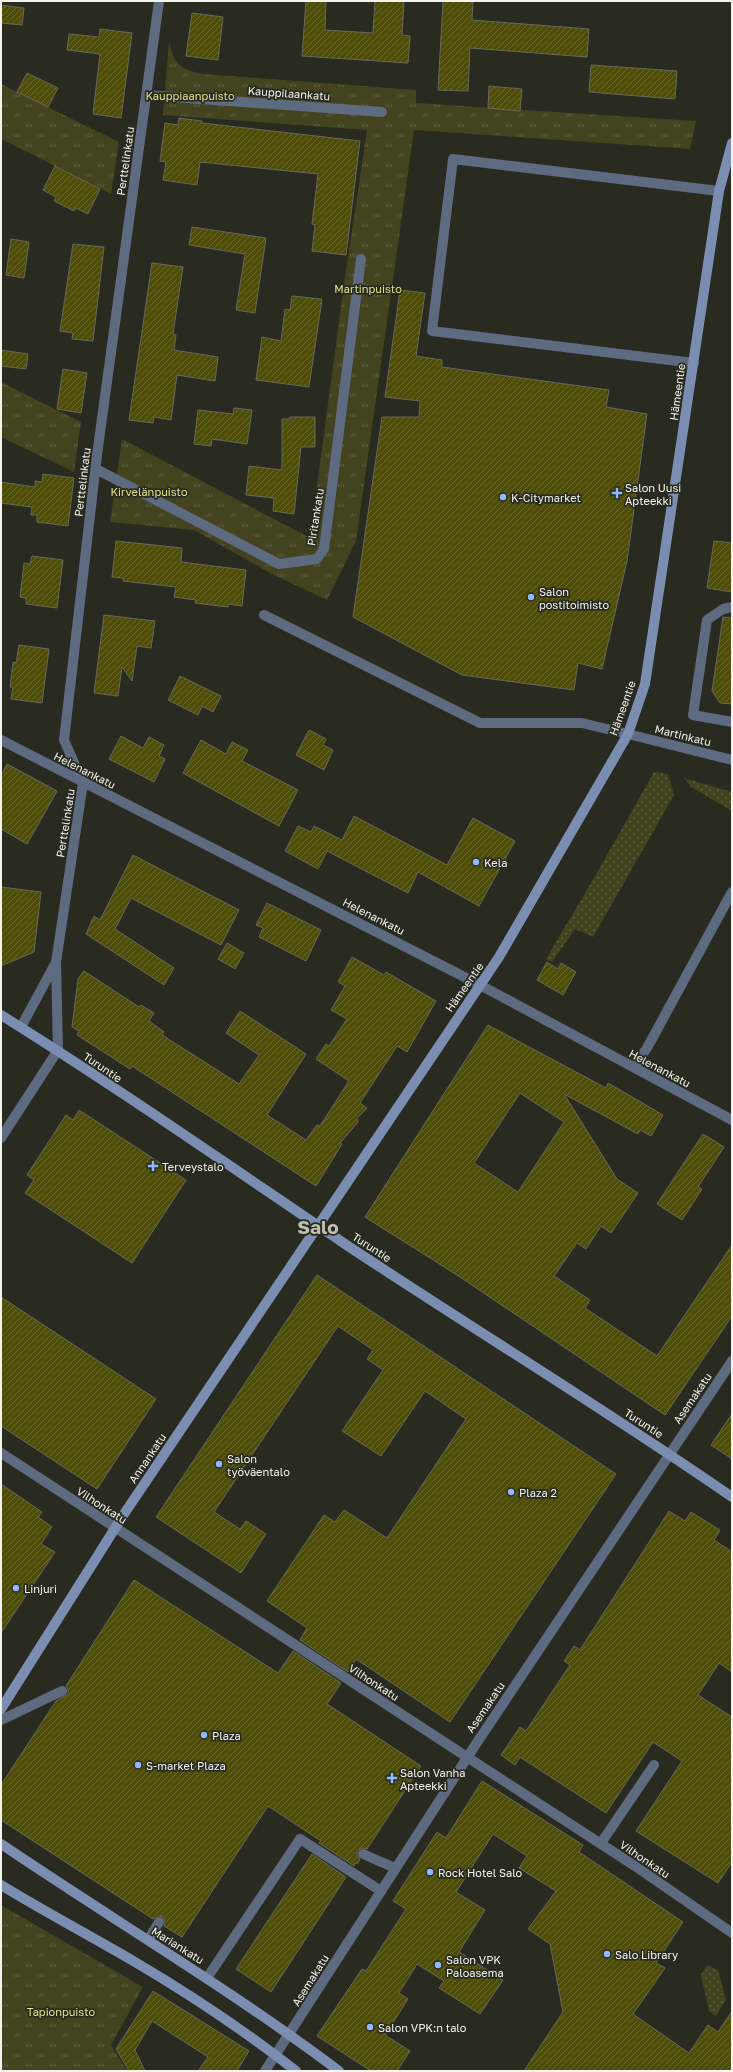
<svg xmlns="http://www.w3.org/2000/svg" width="733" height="2072" viewBox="0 0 733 2072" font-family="'Golos Text',sans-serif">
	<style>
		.grass { fill: url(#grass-dots) }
		.park { fill: url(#park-tufts) }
		.building { fill: url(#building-hatch); stroke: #68685d; fill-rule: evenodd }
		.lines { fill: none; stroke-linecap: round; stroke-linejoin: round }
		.service { stroke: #5e6a80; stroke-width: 10 }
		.pedestrian { stroke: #5e6a80; stroke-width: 10 }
		.minor { stroke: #5e6a80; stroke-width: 10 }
		.secondary { stroke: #7b8eb1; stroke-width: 10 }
		.poi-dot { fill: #93b7fd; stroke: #292a20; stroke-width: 1.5 }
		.labels { text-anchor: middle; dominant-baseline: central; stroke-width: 3.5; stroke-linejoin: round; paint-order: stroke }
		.street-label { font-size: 11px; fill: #f3f4ed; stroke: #292a20 }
		.park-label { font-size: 11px; fill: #e0e287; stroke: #292a20 }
		.poi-label { font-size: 11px; fill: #f3f4ed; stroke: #292a20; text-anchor: start }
		.town-label { font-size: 19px; font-weight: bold; fill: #bfc0b4; stroke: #292a20 }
	</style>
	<defs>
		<pattern id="grass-dots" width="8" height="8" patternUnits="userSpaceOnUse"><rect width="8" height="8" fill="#43431f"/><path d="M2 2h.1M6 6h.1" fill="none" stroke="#5f5f40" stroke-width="1.8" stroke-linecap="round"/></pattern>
		<pattern id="park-tufts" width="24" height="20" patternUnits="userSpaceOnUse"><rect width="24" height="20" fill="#43431f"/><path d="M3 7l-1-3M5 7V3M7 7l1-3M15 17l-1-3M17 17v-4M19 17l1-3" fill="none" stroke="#5f5f40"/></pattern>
		<pattern id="building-hatch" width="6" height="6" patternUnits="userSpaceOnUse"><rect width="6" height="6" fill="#4d4d09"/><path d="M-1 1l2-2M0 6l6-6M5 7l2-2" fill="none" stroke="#67672d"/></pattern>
	</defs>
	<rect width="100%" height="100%" fill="#292a20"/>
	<path class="grass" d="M654,772L668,774L674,795L593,937L575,929L552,962L546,959L594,878Z
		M684,778L732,792V811L691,787Z
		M707,1965L718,1970L726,2000L716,2016L709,2011L701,1975Z"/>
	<path class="park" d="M169,41C174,64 179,69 203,74L416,90V103L696,121L690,149L414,130L356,541L327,600L272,574L194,530L110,522L122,439L310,538L345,277L367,130L163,115Z
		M1,84L119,142L111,194L1,139Z
		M1,382L81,422L74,472L1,437Z
		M1,1905L143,1987L111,2045L127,2071H1Z"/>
	<path class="building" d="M306,1H326L325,30L373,33L375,1H404L402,35L410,36L408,63L302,56Z
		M443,1H473L472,20L589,29L587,57L470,48L468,91L438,90Z
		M1,5L24,8L22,25L1,23Z
		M192,13L223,17L218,60L186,56Z
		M100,29L132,33L121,118L93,114L100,54L67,50L69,34L99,37Z
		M591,65L677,71L675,99L589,92Z
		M27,73L58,88L48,107L17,92Z
		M489,86L522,89L520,111L488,108Z
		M179,118L202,121V123L360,141L346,255L312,251L315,225L312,224L318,174L200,162L197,185L163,180L166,162L160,161L165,123L178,125Z
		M55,166L100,189L88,214L76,208L74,211L54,201L56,197L43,190Z
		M192,227L266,238L255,313L236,310L245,254L189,245Z
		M11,239L29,242L24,278L6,275Z
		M73,244L104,247L93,341L72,339L73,333L60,331Z
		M152,263L183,267L173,334L176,335L174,350L218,357L215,381L177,375L171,420L154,417L153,423L129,420Z
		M400,290L425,293L416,356L442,360V367L609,390L606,407L647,414L627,561L602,669L578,663L574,690L462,675L353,617L382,417H419L420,401L385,397Z
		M292,296L322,299L309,387L256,380L262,337L281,341L285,309L290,310Z
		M1,350L28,354L26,369L1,366Z
		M63,369L87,373L81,413L57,409Z
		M234,408L252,410L247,444L212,439L211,446L194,444L198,410L233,414Z
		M290,417H315V447H301L294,514L273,511L274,498L246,495L249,466L282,470V419H290Z
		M43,474L74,478L68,526L37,522V515H31L32,507L1,503V482L35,487V481L42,482Z
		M116,541L182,548L181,562L246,570L242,606L228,604V607L195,603L196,600L174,597L176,587L123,581V578L112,577Z
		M714,541L732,543V592L707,588Z
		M32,556L63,560L57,608L26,604V598L20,597L24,563L30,564Z
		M104,615L155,621L151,648L137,646L132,681L122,667L118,696L94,693Z
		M723,617L732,618V704L720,703L712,691Z
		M19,645L49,649L42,703L11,699L13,687H10L13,662L16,663Z
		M180,676L221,696L213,712L202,706L198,715L168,700Z
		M309,730L326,739L323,745L333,750L324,770L296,755Z
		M121,736L143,748L149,737L164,745L159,756L165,759L154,782L109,759Z
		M201,740L226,754L232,742L248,750L242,761L298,790L279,826L183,773Z
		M7,764L57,791L27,844L1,829V776Z
		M354,816L447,865L473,818L515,841L479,906L418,872L408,893L327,851L318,869L285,851L298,826L311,832L314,826L342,840Z
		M133,855L239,910L221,945L131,898L115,929L174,968L164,985L86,934L94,916L100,920Z
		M1,887L41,892L34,952L1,966Z
		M267,903L321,930L306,961L259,937L263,928L256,925Z
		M227,943L244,953L235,969L218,959Z
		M352,957L384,975L386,972L436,1001L407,1052L397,1046L360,1103L367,1108L357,1118L358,1122L340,1143L342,1144L316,1186L132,1066L130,1069L113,1058L77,1035L79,1031L72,1027L78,979L84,971L139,1007L141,1005L154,1013L149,1021L164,1032L162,1035L239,1084L259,1055L226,1033L240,1011L306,1054L267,1115L306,1140L317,1125L320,1126L349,1081L316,1059L326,1044L329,1046L347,1019L331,1010L345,986L338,982Z
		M547,962L558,969L561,963L576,972L563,995L537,980Z
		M488,1025L606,1088L608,1083L663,1115L651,1136L640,1130L638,1134L564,1094L617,1179L638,1193L611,1233L601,1226L586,1249L577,1243L554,1276L590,1300L585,1308L657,1356L732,1245V1316L665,1415L460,1277L365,1217ZM520,1093L564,1122L518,1192L474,1163Z
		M79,1110L186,1180L132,1263L25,1193L34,1180L27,1175L66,1115L73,1120Z
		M703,1134L724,1147L698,1187L702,1189L682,1220L657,1204Z
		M317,1275L616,1474L450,1722L356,1659L348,1672L300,1640L307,1628L267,1601L324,1515L335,1522L344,1510L387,1538L466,1419L425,1391L381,1456L342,1431L383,1370L367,1359L373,1350L338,1326L214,1512L240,1529L246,1521L266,1534L241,1573L156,1517Z
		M1,1297L156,1399L97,1489L1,1426Z
		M732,1414V1459L711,1445Z
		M1,1484L42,1512L38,1517L52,1527L41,1544L55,1552L1,1633Z
		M669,1511L685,1521L691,1512L720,1530L714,1540L732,1552V1672L719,1663L698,1695L732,1717V1862L718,1883L636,1831L682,1761L653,1742L606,1813L520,1757L515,1765L501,1755L520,1727L526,1731L570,1665L564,1661L574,1646L580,1650Z
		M134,1580L278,1673L293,1651L341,1683L327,1704L421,1766L367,1849L362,1848L357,1851V1855L360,1860L357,1864L355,1863L354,1866L319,1843L321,1841L268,1806L182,1937L164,1926L165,1922L163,1917L159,1916L153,1919L1,1820V1785L56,1701L68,1694V1689L66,1686Z
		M482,1781L583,1845L579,1852L683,1922L656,1963L665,1968L633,2014L689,2053L708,2025L718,2032L732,2011V2071H524L563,2012L550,1944L528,1929L556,1891L519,1868L527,1856L493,1834L456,1892L485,1910L459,1952L503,1980L480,2014L439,1988L444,1981L417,1964L399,1993L408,1999L385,2035L410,2051L397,2071H371L317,2036L362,1969L366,1971L406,1909L393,1901L437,1832L446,1838Z
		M312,1854L346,1877L271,1992L236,1969Z
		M153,1991L249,2051L237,2071H198L208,2057L152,2021L135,2050L145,2071H129L116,2049Z"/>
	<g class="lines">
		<path class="service" d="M694,363L432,331L453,159L719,191
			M732,607L723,609L707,620L693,715L732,722
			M264,615L480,723H582L628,734
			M634,1067L647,1048L732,892
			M1,1720L62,1691
			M601,1843L654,1765
			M363,1854L395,1868
			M148,1940L159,1922
			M207,1978L300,1839L381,1891"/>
		<path class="pedestrian" d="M116,1528L467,1757"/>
		<path class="minor" d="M146,95L382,112
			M96,469L279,564L317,559L324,549L361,259
			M628,734L732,760
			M1,740L480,985L732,1120
			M21,1027L55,964
			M1,1138L58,1050L56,962L83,783L64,740L97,455L159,1
			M1,1453L116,1528
			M467,1757L635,1866L732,1933
			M265,2071L476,1744L732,1361"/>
		<path class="secondary" d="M1,1015C118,1088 231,1167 345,1244C473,1329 605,1409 732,1497
			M1,1709L124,1514L499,957L628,734L645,684L719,191L732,143
			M1,1844C113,1920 230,1989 339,2071
			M1,1885C45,1912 91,1936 135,1962C191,1995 245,2031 296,2071"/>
	</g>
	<g class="poi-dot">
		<path d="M615 487h4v4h4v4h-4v4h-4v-4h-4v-4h4z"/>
		<circle cx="503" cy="497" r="4"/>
		<circle cx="531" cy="597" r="4"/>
		<circle cx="476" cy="862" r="4"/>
		<path d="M151 1160h4v4h4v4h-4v4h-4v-4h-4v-4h4z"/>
		<circle cx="219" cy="1464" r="4"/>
		<circle cx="511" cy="1492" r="4"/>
		<circle cx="16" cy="1588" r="4"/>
		<circle cx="204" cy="1735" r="4"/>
		<circle cx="138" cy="1765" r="4"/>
		<path d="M390 1772h4v4h4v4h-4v4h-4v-4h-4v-4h4z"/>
		<circle cx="430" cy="1872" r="4"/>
		<circle cx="607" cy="1954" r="4"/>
		<circle cx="438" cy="1965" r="4"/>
		<circle cx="370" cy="2027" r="4"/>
	</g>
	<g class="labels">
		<g class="street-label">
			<text transform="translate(289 93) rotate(4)">Kauppilaankatu</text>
			<text transform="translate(125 161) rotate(-82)">Perttelinkatu</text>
			<text transform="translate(677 392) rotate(-82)">Hämeentie</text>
			<text transform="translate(82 482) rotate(-83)">Perttelinkatu</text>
			<text transform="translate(315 517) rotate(-81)">Piritankatu</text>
			<text transform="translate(622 708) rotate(-70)">Hämeentie</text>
			<text transform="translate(683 735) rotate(14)">Martinkatu</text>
			<text transform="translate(85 770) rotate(27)">Helenankatu</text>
			<text transform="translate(65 823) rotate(-81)">Perttelinkatu</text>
			<text transform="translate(374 916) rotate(27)">Helenankatu</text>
			<text transform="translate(464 987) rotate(-55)">Hämeentie</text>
			<text transform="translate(103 1067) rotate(34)">Turuntie</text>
			<text transform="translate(660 1068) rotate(28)">Helenankatu</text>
			<text transform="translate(372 1247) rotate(33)">Turuntie</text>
			<text transform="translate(692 1398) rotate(-56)">Asemakatu</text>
			<text transform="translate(644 1423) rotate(33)">Turuntie</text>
			<text transform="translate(147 1458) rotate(-56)">Annankatu</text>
			<text transform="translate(102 1505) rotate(33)">Vilhonkatu</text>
			<text transform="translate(374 1682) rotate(33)">Vilhonkatu</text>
			<text transform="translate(485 1707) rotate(-56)">Asemakatu</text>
			<text transform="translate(645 1859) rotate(34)">Vilhonkatu</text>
			<text transform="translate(178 1945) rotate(32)">Mariankatu</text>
			<text transform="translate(310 1980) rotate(-58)">Asemakatu</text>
		</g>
		<g class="park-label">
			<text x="190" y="95">Kauppiaanpuisto</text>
			<text x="368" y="288">Martinpuisto</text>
			<text x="149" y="491">Kirvelänpuisto</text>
			<text x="61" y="2011">Tapionpuisto</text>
		</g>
		<g class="poi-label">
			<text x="625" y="487">Salon Uusi<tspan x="625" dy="13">Apteekki</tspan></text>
			<text x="511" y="497">K-Citymarket</text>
			<text x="539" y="591">Salon<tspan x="539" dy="13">postitoimisto</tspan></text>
			<text x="484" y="862">Kela</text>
			<text x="162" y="1166">Terveystalo</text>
			<text x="227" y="1458">Salon<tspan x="227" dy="13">työväentalo</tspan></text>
			<text x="519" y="1492">Plaza 2</text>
			<text x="24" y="1588">Linjuri</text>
			<text x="212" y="1735">Plaza</text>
			<text x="146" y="1765">S-market Plaza</text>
			<text x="400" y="1772">Salon Vanha<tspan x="400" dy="13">Apteekki</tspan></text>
			<text x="438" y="1872">Rock Hotel Salo</text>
			<text x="615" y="1954">Salo Library</text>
			<text x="446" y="1959">Salon VPK<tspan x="446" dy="13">Paloasema</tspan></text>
			<text x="378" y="2027">Salon VPK:n talo</text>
		</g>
		<g class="town-label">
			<text x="318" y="1226">Salo</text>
		</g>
	</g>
	<rect width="733" height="2072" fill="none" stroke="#f3f4ed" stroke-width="4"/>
</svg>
